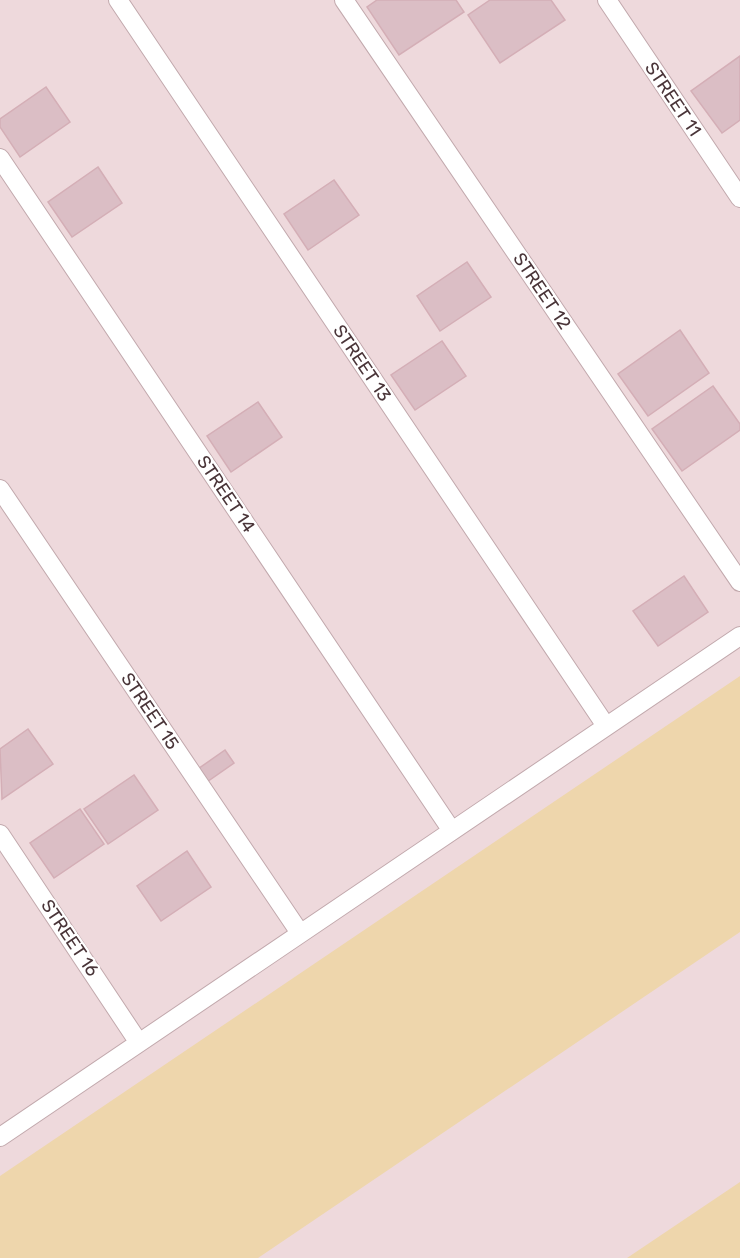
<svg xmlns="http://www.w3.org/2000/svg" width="740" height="1258" viewBox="0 0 740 1258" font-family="Rubik,sans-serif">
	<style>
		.residential { fill: #eed9dc }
		.green { fill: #eed6ac }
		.building { fill: #dbbec5; stroke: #d4aeb6; stroke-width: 1.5 }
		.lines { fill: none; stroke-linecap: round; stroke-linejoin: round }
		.street-casing { stroke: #c2a9ad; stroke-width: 20 }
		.street { stroke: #fff; stroke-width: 18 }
		.labels { text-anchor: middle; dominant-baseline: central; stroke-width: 4.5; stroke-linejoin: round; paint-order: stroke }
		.street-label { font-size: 18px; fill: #4a3539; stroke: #fff }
	</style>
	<rect width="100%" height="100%" fill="#f5e8e9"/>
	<path class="residential" d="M0,0H740V1258H0Z"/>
	<path class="green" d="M740,676V932L258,1258H0V1176Z
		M740,1182V1258H627Z"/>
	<path class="building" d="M377,0H456L464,12L399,55L367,7Z
		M490,0H551L565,20L500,63L468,15Z
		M740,56V120L722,133L691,91Z
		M46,87L70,122L20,157L0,127V119Z
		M98,167L122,203L72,237L48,202Z
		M334,180L359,215L308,250L284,214Z
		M467,262L491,297L440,331L417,296Z
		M680,330L709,373L648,416L618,374Z
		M442,341L466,376L415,410L391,375Z
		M713,386L740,424V430L682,471L652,429Z
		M258,402L282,437L231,472L207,436Z
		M684,576L708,612L658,646L633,611Z
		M28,729L53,764L2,799L0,749Z
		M225,750L234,763L204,784L195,771Z
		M134,775L158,810L108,844L84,809Z
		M80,809L104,844L54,878L30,843Z
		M187,851L211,887L161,921L137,886Z"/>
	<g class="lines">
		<defs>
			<path id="street" d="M118,0L606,726
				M344,0L740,582
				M607,0L740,198
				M0,158L452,831
				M0,489L300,933
				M0,834L139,1043
				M0,1137L740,636"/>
		</defs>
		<use href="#street" class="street-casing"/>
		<use href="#street" class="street"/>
	</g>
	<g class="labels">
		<g class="street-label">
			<text transform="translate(673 99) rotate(56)">STREET 11</text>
			<text transform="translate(542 291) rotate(56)">STREET 12</text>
			<text transform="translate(362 363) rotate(56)">STREET 13</text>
			<text transform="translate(226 494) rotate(56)">STREET 14</text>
			<text transform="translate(150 711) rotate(56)">STREET 15</text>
			<text transform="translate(70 938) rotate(56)">STREET 16</text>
		</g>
	</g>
</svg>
